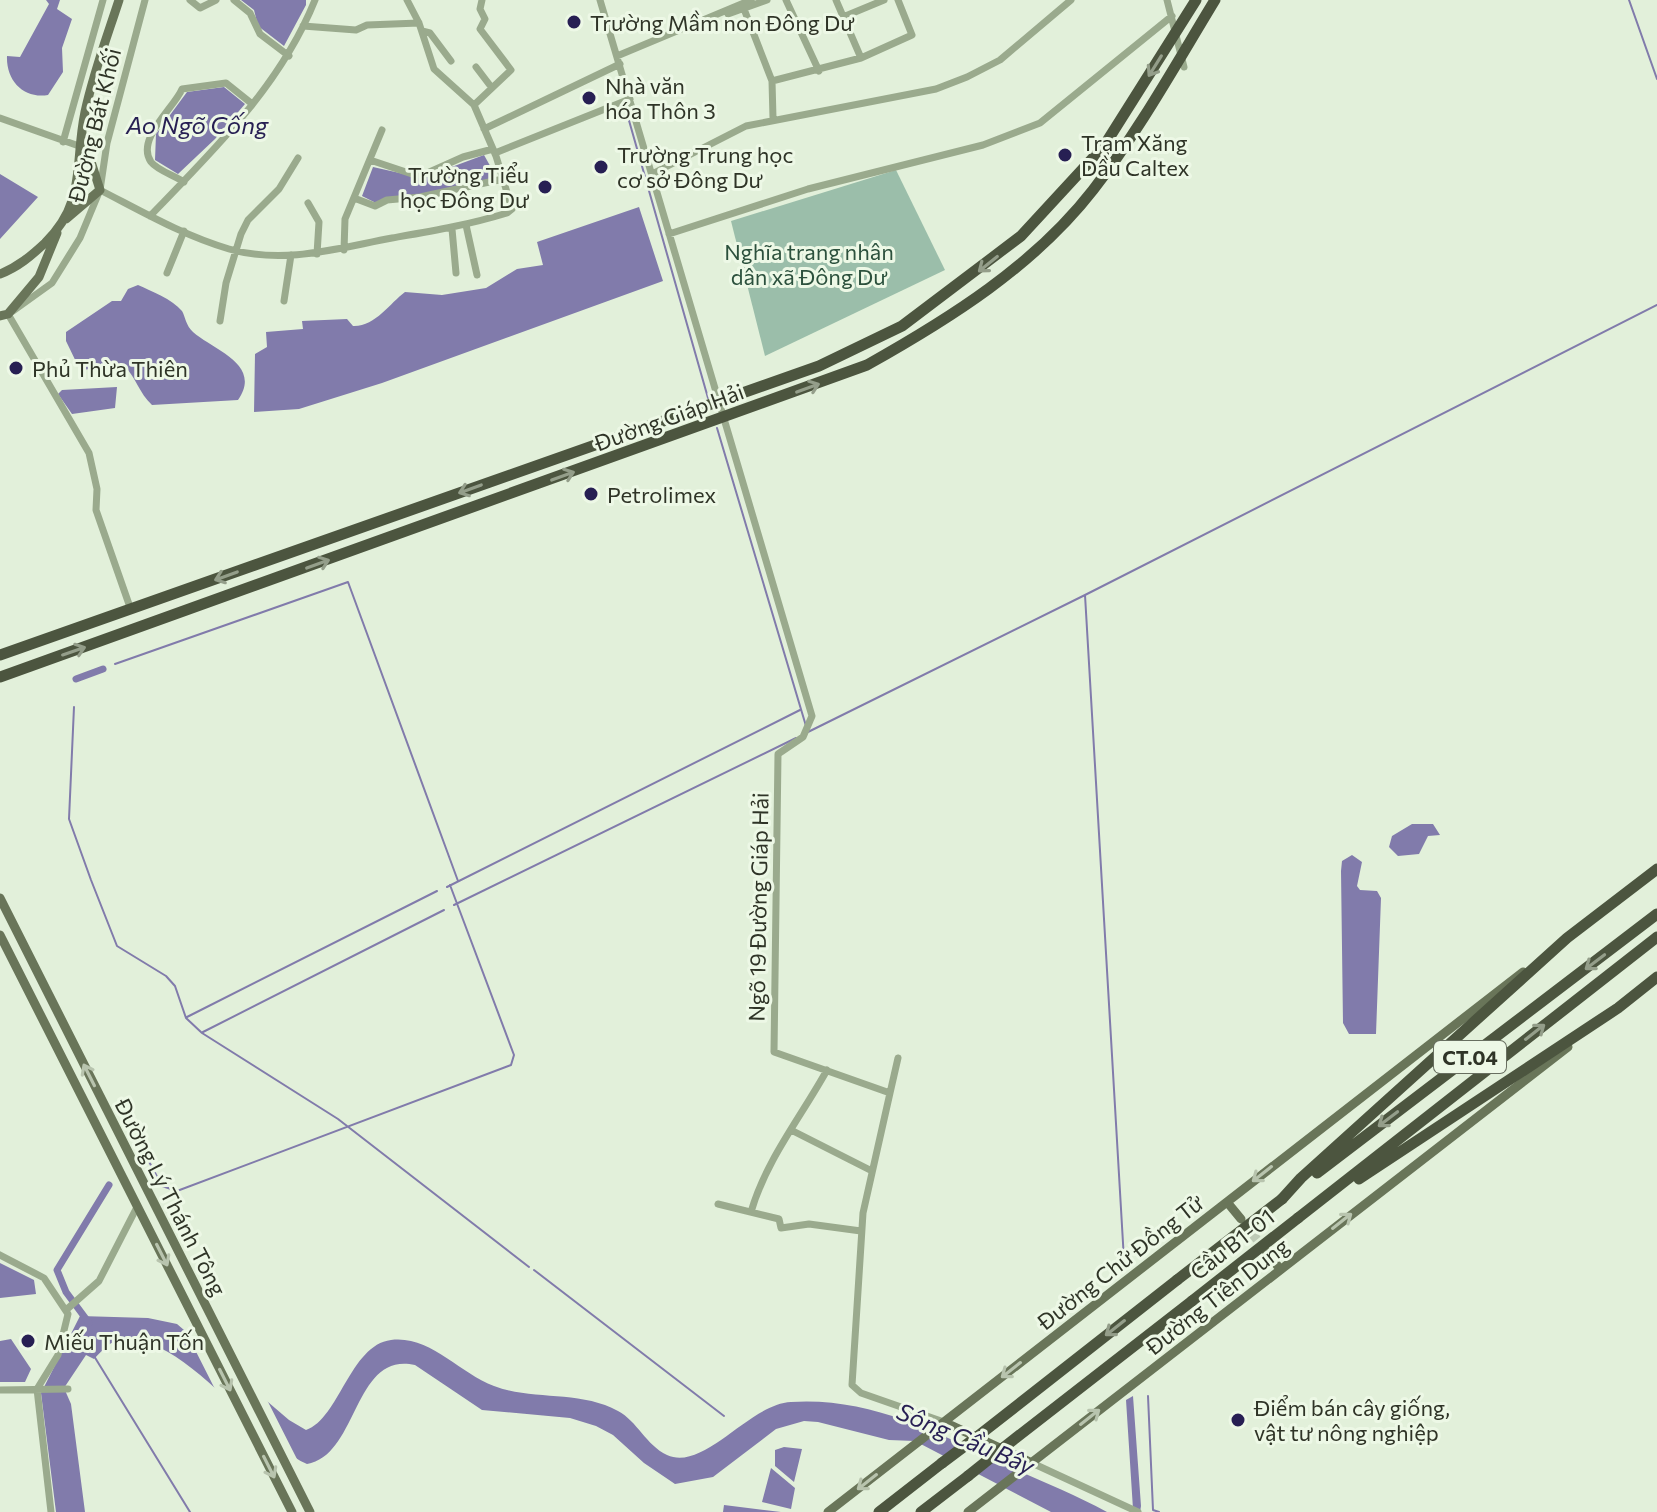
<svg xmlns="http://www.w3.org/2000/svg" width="1657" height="1512" viewBox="0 0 1657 1512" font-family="Commissioner,sans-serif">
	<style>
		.green { fill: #9bbeaa }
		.water { fill: #817bab }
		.pier { fill: #e2f0da }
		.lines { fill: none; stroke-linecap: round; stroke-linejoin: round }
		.stream { stroke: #817bab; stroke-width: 2 }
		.canal { stroke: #817bab; stroke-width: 7 }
		.major-tunnel { stroke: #becab6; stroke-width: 9; stroke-dasharray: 9 4.5; stroke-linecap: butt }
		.minor { stroke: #9aaa8d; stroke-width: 7 }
		.major { stroke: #697559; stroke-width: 9 }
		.highway { stroke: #4c553f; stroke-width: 11 }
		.highway-bridge { stroke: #4c553f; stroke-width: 11 }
		.oneway { stroke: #949e8a }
		.oneway2 { stroke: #b8c4ae }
		.poi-dot { fill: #271f53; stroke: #edf8e6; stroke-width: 3 }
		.labels { text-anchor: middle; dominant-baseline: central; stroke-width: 6; stroke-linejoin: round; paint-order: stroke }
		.shield { fill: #edf8e6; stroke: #686f60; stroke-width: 2 }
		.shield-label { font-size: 20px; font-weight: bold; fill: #2f3427 }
		.poi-label { font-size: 22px; fill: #2f3427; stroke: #edf8e6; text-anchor: start }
		.street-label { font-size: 22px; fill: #2f3427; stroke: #edf8e6 }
		.park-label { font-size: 22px; fill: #2c513d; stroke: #edf8e6 }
		.water-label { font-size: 24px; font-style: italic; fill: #271f53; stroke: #edf8e6 }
	</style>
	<rect width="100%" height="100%" fill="#e2f0da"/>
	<path class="green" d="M896,170L945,270L765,356L731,221Z"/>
	<path class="water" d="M46,0H60L57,9L72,19L62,48L63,72L48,95C24,99 6,81 7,56L20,57L49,4Z
		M241,0H306V5L284,46L258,26L254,10Z
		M224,87L245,104L215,139L178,174L155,160L156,134L187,92Z
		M484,155L493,171L489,180L376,203L362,196L373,167L422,178Z
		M0,174L38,197L0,239Z
		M639,207L663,281L382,383L299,409L254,412L255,354L267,347L266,332L303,329L302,321L347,319L353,326C375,327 390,303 405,292L442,295L486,288L517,269L543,265L537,242Z
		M138,285C151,291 172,299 182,311C185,316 186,326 193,332C213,350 263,364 238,400L152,405C139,393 136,377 124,366L80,370L66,341V332L112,301H121L128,289Z
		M117,387L115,408L72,414L58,394L62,390Z
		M1412,824H1433L1440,835L1428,836L1419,854L1398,856L1389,847L1392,836Z
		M1352,855L1362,862L1357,886L1360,890L1377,891L1381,898L1376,1034H1349L1343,1023L1341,871L1342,861Z
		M0,1263L34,1280L36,1294L0,1298Z
		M80,1316L148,1318L177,1324L289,1420L306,1430C339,1419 350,1345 391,1340C430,1335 459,1373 494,1386C533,1401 580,1390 618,1411C637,1421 646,1445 667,1455C704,1472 749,1404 791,1402C865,1397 931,1429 997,1461C1033,1478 1071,1492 1107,1512H1051L915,1441L889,1440L818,1422L804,1421L776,1429L713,1477L675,1484L644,1463L613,1435L596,1426L570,1418L482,1410L415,1365C353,1351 359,1455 307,1464C252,1439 189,1338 124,1339C110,1340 103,1350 94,1359L86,1355L64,1388L71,1404L85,1512H56L41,1393Z
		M11,1339L31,1369L25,1382H0V1341Z
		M1133,1396L1141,1506L1140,1512L1133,1509L1126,1400Z
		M784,1447L802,1449L794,1482L775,1466V1450Z
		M771,1468L795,1488L791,1509L762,1502Z
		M724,1505L781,1512H723Z"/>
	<path class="pier" d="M181,1322L262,1390L300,1465L220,1399Z
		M965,1440L999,1457L972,1478L941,1459Z"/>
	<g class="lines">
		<path class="stream" d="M1629,0L1657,79
			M626,110L708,398
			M717,428L806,726
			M1085,595L1657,305
			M115,664L348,582L458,881
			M74,707L69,819L91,880L117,946L166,976L175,986L186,1018L202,1033L338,1119L529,1267
			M808,732L1085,595L1124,1260
			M447,887L800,710
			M454,905L796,738
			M187,1017L437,891
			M203,1032L444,910
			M137,1139L162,1186L177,1191L511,1065L514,1055L450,885
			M534,1270L724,1416
			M94,1356L190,1512
			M1148,1396L1153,1510L1159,1512"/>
		<path class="canal" d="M76,679L103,669
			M89,1323L66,1292L57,1270L109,1185"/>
		<path class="major-tunnel" d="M1243,1222L1266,1251"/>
		<path class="minor" d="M190,0L200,8L216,0
			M234,0L250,13L260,34L289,56
			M600,0L812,716L803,737L778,754L774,1052L890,1093L863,1213L852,1385L861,1393L944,1422
			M786,0L819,71
			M836,0L861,58
			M1167,0L1184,67
			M744,9L772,81L773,118
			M728,14L767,0
			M843,17L884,0
			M303,26L356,30L367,25L419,23
			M422,31L430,33L451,61
			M617,56L751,0
			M476,67L492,88
			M772,81L861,58L912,35L898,0
			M474,105L511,70L480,29L485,19L480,9L482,0
			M0,118L79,146
			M484,129L620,64
			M63,142L103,0
			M495,153L630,99
			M370,160L412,174H425L463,157L493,149
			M652,174L746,126L936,89L967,77L1000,60L1071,0
			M184,182C175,176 157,170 151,162C135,139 175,107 182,89L226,83L251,103
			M100,190C141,211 184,236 229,249C285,265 338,248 392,238C432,231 468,225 507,213L512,209L496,156L474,105L434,69L419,23L407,0
			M354,198L375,206L387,200L420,197L503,179
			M308,203L319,222L317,254
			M150,216C214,150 281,85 315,0
			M466,225L477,275
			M452,229L456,273
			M669,234L808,189L983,145L1040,123L1172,16
			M344,250L345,219L382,130
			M167,273L184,231
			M284,301L291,255
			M13,311L52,283L80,238L100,190L107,143L145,0
			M8,314L89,453L97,489L96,510L131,610
			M220,321L226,283L241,234L248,220L279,189L298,158
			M890,1093L898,1058
			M791,1130L872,1171
			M718,1204L779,1219L781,1228L809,1224L861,1231
			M751,1212C766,1160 801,1117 827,1070
			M0,1255L44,1278L68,1314L58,1355L37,1389
			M66,1310L99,1281L137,1207
			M37,1389L51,1512
			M0,1390L68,1389
			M1032,1463L1138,1512"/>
		<path class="major" d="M66,219L100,190L82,133
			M0,274C18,267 31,256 45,243C87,202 74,164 85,112C93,74 107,37 119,0
			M0,316L8,314L39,277L57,233
			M0,898L310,1512
			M0,935L292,1512
			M1227,1202L1241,1219
			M1266,1251L1280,1269
			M944,1422L1032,1463
			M828,1512L1523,972
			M968,1512L1568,1047"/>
		<path class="highway" d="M0,655L819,366L902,326L1021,236L1104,146L1196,0
			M0,677L867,365C949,319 1034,266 1093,190C1139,131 1176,64 1215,0
			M1317,1173L1657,914
			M1359,1179L1618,1008L1657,977
			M1282,1199L1301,1178L1567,938L1657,869
			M1298,1218L1657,937
			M978,1436L1177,1280
			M1003,1448L1192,1301
			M879,1512L942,1463
			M921,1512L968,1476"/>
		<path class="highway-bridge" d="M1177,1280L1282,1199
			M1192,1301L1298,1218
			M942,1463L978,1436
			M968,1476L1003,1448"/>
	</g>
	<defs><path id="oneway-shaft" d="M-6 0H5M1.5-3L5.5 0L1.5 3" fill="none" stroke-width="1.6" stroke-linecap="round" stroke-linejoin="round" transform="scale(2)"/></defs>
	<g class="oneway">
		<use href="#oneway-shaft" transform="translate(1155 66) rotate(122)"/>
		<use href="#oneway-shaft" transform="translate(988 264) rotate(141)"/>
		<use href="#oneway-shaft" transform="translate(808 388) rotate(-20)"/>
		<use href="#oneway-shaft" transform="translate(563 476) rotate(-20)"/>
		<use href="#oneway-shaft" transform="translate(470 489) rotate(160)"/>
		<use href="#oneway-shaft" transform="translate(318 564) rotate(-20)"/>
		<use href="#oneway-shaft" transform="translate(226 576) rotate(160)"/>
		<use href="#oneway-shaft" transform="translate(74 651) rotate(-19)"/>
		<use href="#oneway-shaft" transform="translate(1595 962) rotate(143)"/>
		<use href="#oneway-shaft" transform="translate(1535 1032) rotate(-38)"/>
		<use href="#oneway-shaft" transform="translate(1388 1119) rotate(143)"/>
		<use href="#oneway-shaft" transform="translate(1115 1328) rotate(142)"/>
	</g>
	<g class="oneway2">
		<use href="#oneway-shaft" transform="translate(89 1075) rotate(-117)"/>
		<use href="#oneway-shaft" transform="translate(1262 1174) rotate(142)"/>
		<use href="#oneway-shaft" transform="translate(1342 1221) rotate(-38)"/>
		<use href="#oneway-shaft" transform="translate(162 1255) rotate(63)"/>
		<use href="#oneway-shaft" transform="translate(1011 1370) rotate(142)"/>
		<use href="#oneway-shaft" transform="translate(225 1380) rotate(63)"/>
		<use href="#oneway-shaft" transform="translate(1090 1417) rotate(-38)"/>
		<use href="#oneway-shaft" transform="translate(269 1467) rotate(63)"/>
		<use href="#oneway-shaft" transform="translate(867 1482) rotate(142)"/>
	</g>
	<g class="poi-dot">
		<circle cx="574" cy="22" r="8"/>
		<circle cx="589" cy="98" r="8"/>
		<circle cx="1065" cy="155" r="8"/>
		<circle cx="601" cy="167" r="8"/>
		<circle cx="545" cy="187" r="8"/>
		<circle cx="16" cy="368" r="8"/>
		<circle cx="591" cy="494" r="8"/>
		<circle cx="28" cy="1341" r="8"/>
		<circle cx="1238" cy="1420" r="8"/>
	</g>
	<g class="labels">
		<rect class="shield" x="1434" y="1041" width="72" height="32" rx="6"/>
		<g class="shield-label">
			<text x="1470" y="1057">CT.04</text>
		</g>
		<g class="poi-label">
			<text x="590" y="22">Trường Mầm non Đông Dư</text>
			<text x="605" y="85">Nhà văn<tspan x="605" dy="25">hóa Thôn 3</tspan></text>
			<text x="1081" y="142">Trạm Xăng<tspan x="1081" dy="25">Dầu Caltex</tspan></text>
			<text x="617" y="154">Trường Trung học<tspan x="617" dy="25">cơ sở Đông Dư</tspan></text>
			<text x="529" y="174" text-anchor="end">Trường Tiểu<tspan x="529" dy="25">học Đông Dư</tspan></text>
			<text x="32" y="368">Phủ Thừa Thiên</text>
			<text x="607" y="494">Petrolimex</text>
			<text x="44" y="1341">Miếu Thuận Tốn</text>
			<text x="1254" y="1407">Điểm bán cây giống,<tspan x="1254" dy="25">vật tư nông nghiệp</tspan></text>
		</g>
		<g class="street-label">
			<text transform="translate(94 125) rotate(-76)">Đường Bát Khối</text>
			<text transform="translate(669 417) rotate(-20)">Đường Giáp Hải</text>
			<text transform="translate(758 907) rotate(-89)">Ngõ 19 Đường Giáp Hải</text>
			<text transform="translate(171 1197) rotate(63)">Đường Lý Thánh Tông</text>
			<text transform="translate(1232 1244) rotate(-38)">Cầu B1-01</text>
			<text transform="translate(1120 1262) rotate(-38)">Đường Chử Đồng Tử</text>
			<text transform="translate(1217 1296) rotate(-38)">Đường Tiên Dung</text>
		</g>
		<g class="park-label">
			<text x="809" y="251">Nghĩa trang nhân<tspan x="809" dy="25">dân xã Đông Dư</tspan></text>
		</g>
		<g class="water-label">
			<text x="197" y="124">Ao Ngõ Cống</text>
			<text transform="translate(966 1438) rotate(23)">Sông Cầu Bây</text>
		</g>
	</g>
</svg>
